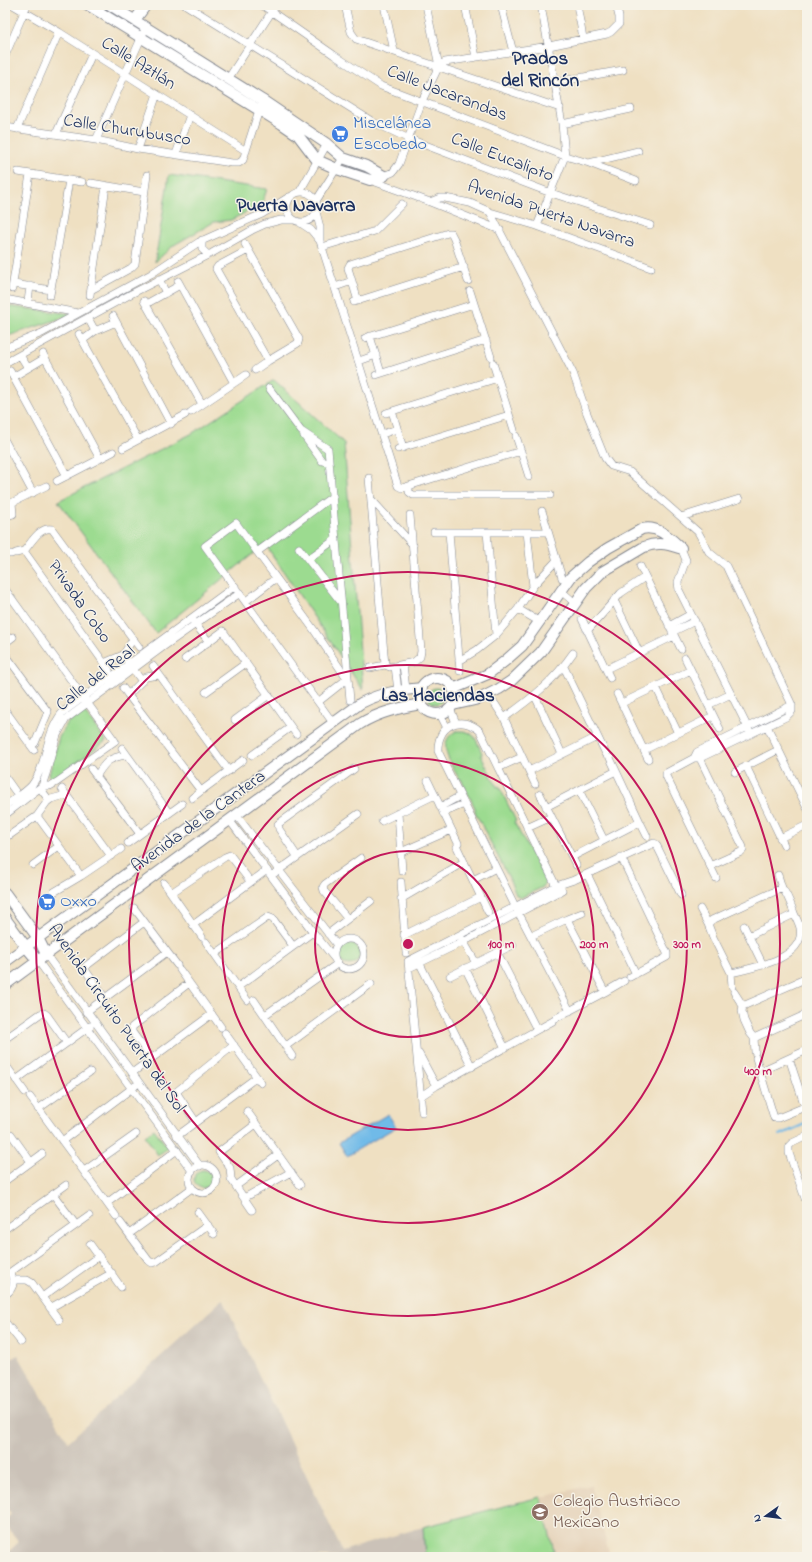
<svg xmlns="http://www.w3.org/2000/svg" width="812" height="1562" viewBox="0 0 812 1562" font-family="'Indie Flower',sans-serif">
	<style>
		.built { fill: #e4d0b6 }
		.industrial { fill: #cbc2b8 }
		.green { fill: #9cdb90; stroke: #5c8577 }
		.water { fill: #6fbae8; stroke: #4574a3 }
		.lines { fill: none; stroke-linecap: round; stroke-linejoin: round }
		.stream { stroke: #6fbae8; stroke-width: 2 }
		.street-casing { stroke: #858890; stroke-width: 8 }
		.secondary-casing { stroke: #858890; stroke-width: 12 }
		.street { stroke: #fff; stroke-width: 7 }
		.secondary { stroke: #fff; stroke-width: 10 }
		.ring { fill: none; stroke: #c2185b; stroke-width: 2 }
		.labels { text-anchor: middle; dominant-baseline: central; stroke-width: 3; stroke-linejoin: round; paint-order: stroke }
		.street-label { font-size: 18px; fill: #1b2f5e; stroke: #f7f3e8 }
		.shop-label { font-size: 18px; fill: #366cbe; stroke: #f7f3e8; text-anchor: start }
		.education-label { font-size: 18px; fill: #785e54; stroke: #f7f3e8; text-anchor: start }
		.neighbourhood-label { font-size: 19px; font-weight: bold; fill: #1b2f5e; stroke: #f7f3e8 }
		.centre { fill: #c2185b; stroke: #f7f3e8; stroke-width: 2 }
		.ring-label { font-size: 12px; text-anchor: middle; font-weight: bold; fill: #c2185b; stroke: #f7f3e8; stroke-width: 3; stroke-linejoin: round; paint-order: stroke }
	</style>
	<rect width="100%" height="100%" fill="#f7f3e8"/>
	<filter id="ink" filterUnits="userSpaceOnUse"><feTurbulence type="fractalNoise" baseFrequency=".025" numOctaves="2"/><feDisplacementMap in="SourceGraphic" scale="8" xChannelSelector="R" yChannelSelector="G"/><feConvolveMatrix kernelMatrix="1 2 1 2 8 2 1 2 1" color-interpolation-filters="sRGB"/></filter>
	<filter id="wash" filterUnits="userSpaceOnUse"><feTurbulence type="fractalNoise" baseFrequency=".012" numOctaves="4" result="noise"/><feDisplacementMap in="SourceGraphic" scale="16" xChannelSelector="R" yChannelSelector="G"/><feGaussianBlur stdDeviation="0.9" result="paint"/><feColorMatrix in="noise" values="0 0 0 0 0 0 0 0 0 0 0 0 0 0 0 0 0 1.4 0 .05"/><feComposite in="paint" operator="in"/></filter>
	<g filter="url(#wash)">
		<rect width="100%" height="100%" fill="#efe0c2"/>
		<path class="built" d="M591,1485L610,1557H425L423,1527Z"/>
		<path class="industrial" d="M223,1299L342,1551L423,1527L425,1557H5V1555L19,1542L5,1524V1521L11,1514L5,1505V1362L18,1355L68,1442Z"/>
		<path class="green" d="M169,175L267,189L262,204L231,220L214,222L174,245L155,262Z
			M5,306L74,314L5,337Z
			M274,380L344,443L363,690L265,544L156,633L58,501L191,434Z
			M428 696a8 8 0 1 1 16 0a8 8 0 1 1-16 0Z
			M83,710L106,741L54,779H51L49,775L59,737L68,722Z
			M456,731C475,730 475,738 482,753L481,756L497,787L499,786L516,821L514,822L546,881L543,887L520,898L516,895L509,878L475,812V808L461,779H459C451,763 435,743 456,731Z
			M338 954a11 11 0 1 1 22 0a11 11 0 1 1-22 0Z
			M154,1129L168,1148L158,1155L145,1136Z
			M194 1179a9 9 0 1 1 18 0a9 9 0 1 1-18 0Z
			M540,1497L554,1551L526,1557H425L423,1527Z"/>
		<path class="water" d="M388,1114L396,1127L347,1156L339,1143Z"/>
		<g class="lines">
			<path class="stream" d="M780,1135L807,1123"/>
		</g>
	</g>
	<g filter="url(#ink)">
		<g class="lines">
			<defs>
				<path id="street" d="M13,5L59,32L246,151
					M186,5L373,122L407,138L551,193L650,225
					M262,5L334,55L381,86L565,156L589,163L636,181
					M345,5L351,32L356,39L560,108
					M384,5L394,51
					M426,5L439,66
					M465,5L476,57
					M501,5L513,52
					M577,5L583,38
					M5,56L27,5
					M228,79L276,5
					M556,82L623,70
					M562,124L631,109
					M5,127L96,140L138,149L232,163H239L243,160L260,107
					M17,129L59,32
					M56,134L92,54
					M96,140L146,27
					M138,149L157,94
					M176,154L190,115
					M589,163L638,151
					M5,170L7,171
					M18,172L82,182
					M384,176L393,172L399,164L422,101L439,66L445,62L549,46L607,34L611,32L619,24V17L616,5
					M370,180L430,202L440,198H445L470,203L490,212L537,226L651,268
					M91,183L144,192
					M300,191L327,144
					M287 207a15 15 0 1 1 30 0a15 15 0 1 1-30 0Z
					M316,201L343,158
					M430,202L500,230
					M316,212L320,227V241L398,486L402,488L521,451
					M490,212L573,373L586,411L605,458L611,466L630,472L698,532L709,552L726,566L792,705V711L786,717L700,758H694L666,773V776L716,878
					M299,222L311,230L320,241
					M537,226L565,156L562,124L541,5
					M202,240V249L208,255
					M245,244L299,339L298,343L268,361L216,269L218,266L248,250
					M322,247L375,231L402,204
					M159,279L166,293
					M178,281L234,383
					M14,284L51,290
					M335,287L352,281
					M12,289L30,174
					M91,290L131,268L135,264L147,175
					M470,291L491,357
					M50,295L69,180
					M90,295L106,186
					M5,299L78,313
					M144,301L202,404
					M358,301L348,268L350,264L448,233H451L454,239L468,281
					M28,302L30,286
					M354,302L464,267
					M146,304L180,285
					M113,316L171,424
					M88,318L95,331
					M79,334L138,440
					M370,336L381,373
					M365,338L474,304
					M83,340L95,331L116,322
					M5,348L42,333L151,274L199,242L262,214L289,197
					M43,354L100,459
					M20,355L28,368
					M359,361L376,355
					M5,363L131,294L212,253L254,229L265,224L281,220H293
					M493,363L514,430
					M255,370L268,361
					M10,371L67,476
					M376,375L486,340
					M13,377L45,358
					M269,388L301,431L328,449L350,700
					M392,411L403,448
					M191,412L246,375
					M386,413L498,378
					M382,434L397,429
					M304,436L322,461L329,463
					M516,436L529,477
					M5,441L33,493
					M123,448L185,415
					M398,449L509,415
					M369,478L385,665
					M57,481L113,452
					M409,486V492L413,495H550
					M371,499L413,545
					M5,506L46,486
					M542,511L562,578
					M5,516L13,514L12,503
					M681,517L739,499
					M434,532H548
					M449,532L460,671
					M487,532L496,635
					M527,532L533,586
					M299,548L341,602
					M681,548L686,560L678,582L679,590L751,734
					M24,551L109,670
					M257,552L333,496
					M16,553L24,551C31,543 40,526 52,529L139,647
					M5,554H11
					M308,559L336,539
					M640,566L681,649
					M5,589L115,741L57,782L50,786H42
					M560,590L575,603
					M614,600L639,652
					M246,601L276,578
					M518,609L540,622
					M582,619L610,678
					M193,621L209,642
					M669,626L691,614
					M587,631L621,593L645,577
					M672,632L695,621
					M5,643L13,637
					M5,654L48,712L35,743L31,746
					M123,655L141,680
					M685,658L720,729
					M185,659L223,631L296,734
					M459,661L477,650L496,635L518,609L533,586L557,560
					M104,663L123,655L133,639
					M403,665L406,689
					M153,666L229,771
					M395,666L398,691
					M564,667L606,754
					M370,668L385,665L390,667L414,662L420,657L421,651L410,515
					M606,669L674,636
					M159,675L146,677L128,695L201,791
					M656,687L678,733
					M123,688L128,695
					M206,692L246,663
					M617,694L648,759
					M535,696L562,754
					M318,702L347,679L314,630L236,523L205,546L318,702L333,723
					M622,703L691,670
					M495,704L504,718L535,784
					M708,705L731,694
					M450,708L456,723
					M5,710L34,750
					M440,714L447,728
					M504,718C531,699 554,681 573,653
					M235,720L269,695
					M767,726L807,808
					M122,748L169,813
					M644,750L713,716
					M697,752L743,847V850L741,852L710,866
					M252,755L291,727
					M695,756L697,752L792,705
					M746,766L784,845
					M498,768L522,757
					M91,769L140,834
					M529,771L597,737
					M735,772L778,750
					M97,775C106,761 109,758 126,755
					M5,777L15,791
					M428,781L458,843
					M40,788L49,800
					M62,789L111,856
					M579,790L604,840
					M540,794L576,865
					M192,798L201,791L243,760
					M5,806C14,799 25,793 32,785C48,764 44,736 62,713L235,586
					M440,807L460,796
					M546,807L616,771
					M398,813L402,871
					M443,813L464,804
					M5,815L42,786L46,774L57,735L66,719L163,647L240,593
					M37,816L81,876
					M237,816L337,945
					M230,821L313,932L334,958
					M382,821L435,795
					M640,822L647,836
					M527,828L551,817
					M10,835L37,816L47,802L51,799L66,795
					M780,838L807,825
					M128,843L182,804
					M457,847L488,912
					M401,852L451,830
					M297,856L279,829L278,824L354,769
					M572,857L640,822L610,758
					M621,857L667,953V957L630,977
					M33,865L59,846
					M275,873L358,814
					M587,874L636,974
					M778,875L782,888
					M473,880L496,868
					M401,882L406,953
					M164,883L202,937
					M54,892L81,876L121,849
					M559,892L480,731C461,714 437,725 438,751L515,906L570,1011
					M171,893L225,857L230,855L250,881
					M401,899L464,862
					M134,908L177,965
					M700,909L708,924
					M347,918L324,891L323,887L325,884L361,858
					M567,919L582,913
					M193,925L267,870
					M744,926L763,965
					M328,934L371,901
					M404,935L481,897
					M531,936L567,919L605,992L624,981
					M749,936L794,914
					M334 954a15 15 0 1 1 30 0a15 15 0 1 1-30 0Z
					M462,939L476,963
					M206,942L247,1000
					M497,952L537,1030
					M215,954L268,917L273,919L293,946
					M47,956L200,1166
					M417,958L472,1067
					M38,961L192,1171
					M409,968L463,942L562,890
					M465,968L505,1048
					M180,970L221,1027
					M731,973C752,968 806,959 800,928C799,923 796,918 794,913C791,905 788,895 782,888L712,920L708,924L713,937L731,973L732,986
					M450,976L513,945
					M238,987L313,932
					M734,992L743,1006
					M105,998L86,971V966L144,922
					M254,1000L292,1056
					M86,1012L167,952
					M265,1015L337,964
					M556,1018L605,992
					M225,1033L261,1083
					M754,1038L807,1014
					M5,1039L40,1014L44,1013L47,1015L67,1043
					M286,1046L371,984
					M755,1052L754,1038L750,1033L744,1020L742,1011L743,1006L807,978
					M419,1054L436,1086
					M756,1058L774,1118H778L807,1106
					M789,1058L805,1107
					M152,1059L132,1032V1027L189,983
					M5,1064L25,1092
					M761,1071L807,1050
					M132,1073L212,1014
					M16,1080L90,1026
					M421,1096L436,1086L553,1021
					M30,1097L71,1153
					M38,1109L90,1072
					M247,1111L300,1185
					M422,1112L408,961L556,886L574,880L654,843L656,844L681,895
					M196,1122L176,1092L234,1045
					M5,1136L11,1134L31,1162
					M177,1136L257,1077
					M807,1136L792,1143L789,1146V1153L807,1204
					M62,1141L135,1086
					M74,1158L116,1216
					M189 1179a14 14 0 1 1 28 0a14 14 0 1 1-28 0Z
					M84,1171L136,1134
					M5,1181L42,1154
					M236,1186L278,1155
					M53,1194L76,1225
					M244,1198L291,1172
					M107,1203L177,1150
					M252,1210L231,1179L230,1168L219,1152L256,1124
					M198,1212L214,1234
					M120,1222L149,1261L152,1263L156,1262L208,1225
					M5,1229L66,1185
					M129,1234L192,1188
					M90,1244L121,1287
					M9,1273L89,1216
					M13,1280H27L32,1283L59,1320
					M5,1295C12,1290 15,1285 12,1277
					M42,1297L99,1256
					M50,1308L112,1273
					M5,1322L21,1342"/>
				<path id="secondary" d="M88,5L282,124L298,135L317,160L337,169L370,180L384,176
					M110,5L262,100L327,144L343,158L366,166L384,176
					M135,20L146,5
					M419 696a18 18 0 1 1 36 0a18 18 0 1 1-36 0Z
					M453,689L488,674L505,661L522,646L571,577L588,562L608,548L642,529C658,525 670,538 681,548
					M453,705L479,699L499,689L511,681L541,652L586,588L602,572L644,547C657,542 666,544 679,548
					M5,893L38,938L47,956
					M5,918L26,947L38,961
					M5,962L361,703C380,693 400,690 422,688
					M5,985L360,724C379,712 399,708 421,704"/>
			</defs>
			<use href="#street" class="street-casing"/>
			<use href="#secondary" class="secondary-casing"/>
			<use href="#street" class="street"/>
			<use href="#secondary" class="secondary"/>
		</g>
	</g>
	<g class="ring">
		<circle cx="408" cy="944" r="93"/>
		<circle cx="408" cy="944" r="186"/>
		<circle cx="408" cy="944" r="279"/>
		<circle cx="408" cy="944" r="372"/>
	</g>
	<defs>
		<symbol id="supermarket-disc" viewBox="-11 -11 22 22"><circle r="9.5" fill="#3f7fe0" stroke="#f7f3e8"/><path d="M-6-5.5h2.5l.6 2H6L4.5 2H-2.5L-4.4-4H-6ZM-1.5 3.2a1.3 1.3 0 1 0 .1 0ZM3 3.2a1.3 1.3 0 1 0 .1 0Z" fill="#fff"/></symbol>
		<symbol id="school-disc" viewBox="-11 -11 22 22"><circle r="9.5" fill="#8d6e63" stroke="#f7f3e8"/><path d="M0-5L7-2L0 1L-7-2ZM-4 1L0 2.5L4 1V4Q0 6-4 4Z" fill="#fff"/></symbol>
	</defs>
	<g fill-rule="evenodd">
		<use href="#supermarket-disc" x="330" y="124" width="20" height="20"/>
		<use href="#supermarket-disc" x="37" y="892" width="20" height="20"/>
		<use href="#school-disc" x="530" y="1502" width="20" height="20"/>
	</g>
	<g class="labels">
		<g class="street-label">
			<text transform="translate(138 64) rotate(32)">Calle Aztlán</text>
			<text transform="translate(447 94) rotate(21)">Calle Jacarandas</text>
			<text transform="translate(127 131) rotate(9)">Calle Churubusco</text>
			<text transform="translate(502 158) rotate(21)">Calle Eucalipto</text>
			<text transform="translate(551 215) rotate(19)">Avenida Puerta Navarra</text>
			<text transform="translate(79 602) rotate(55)">Privada Cobo</text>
			<text transform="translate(96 679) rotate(-38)">Calle del Real</text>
			<text transform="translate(199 822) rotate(-36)">Avenida de la Cantera</text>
			<text transform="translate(116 1019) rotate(55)">Avenida Circuito Puerta del Sol</text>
		</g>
		<g class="shop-label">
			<text x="353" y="124">Miscelánea<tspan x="353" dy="21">Escobedo</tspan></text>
			<text x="60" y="902">Oxxo</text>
		</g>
		<g class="education-label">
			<text x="553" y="1502">Colegio Austriaco<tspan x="553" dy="21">Mexicano</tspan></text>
		</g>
		<g class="neighbourhood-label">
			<text x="540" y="59">Prados<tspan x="540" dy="22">del Rincón</tspan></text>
			<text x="296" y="206">Puerta Navarra</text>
			<text x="438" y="696">Las Haciendas</text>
		</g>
	</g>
	<circle cx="408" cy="944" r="6" class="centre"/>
	<g class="ring-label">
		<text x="501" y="948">100 m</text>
		<text x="594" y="948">200 m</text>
		<text x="687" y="948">300 m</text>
		<text x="758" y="1075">400 m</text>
	</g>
	<rect width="812" height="1562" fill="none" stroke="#f7f3e8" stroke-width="20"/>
	<g transform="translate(766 1516) rotate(256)" stroke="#f7f3e8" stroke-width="3" paint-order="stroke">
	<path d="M0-3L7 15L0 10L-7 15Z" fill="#1b2f5e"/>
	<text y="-6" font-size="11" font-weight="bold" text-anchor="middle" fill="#1b2f5e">N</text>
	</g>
</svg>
